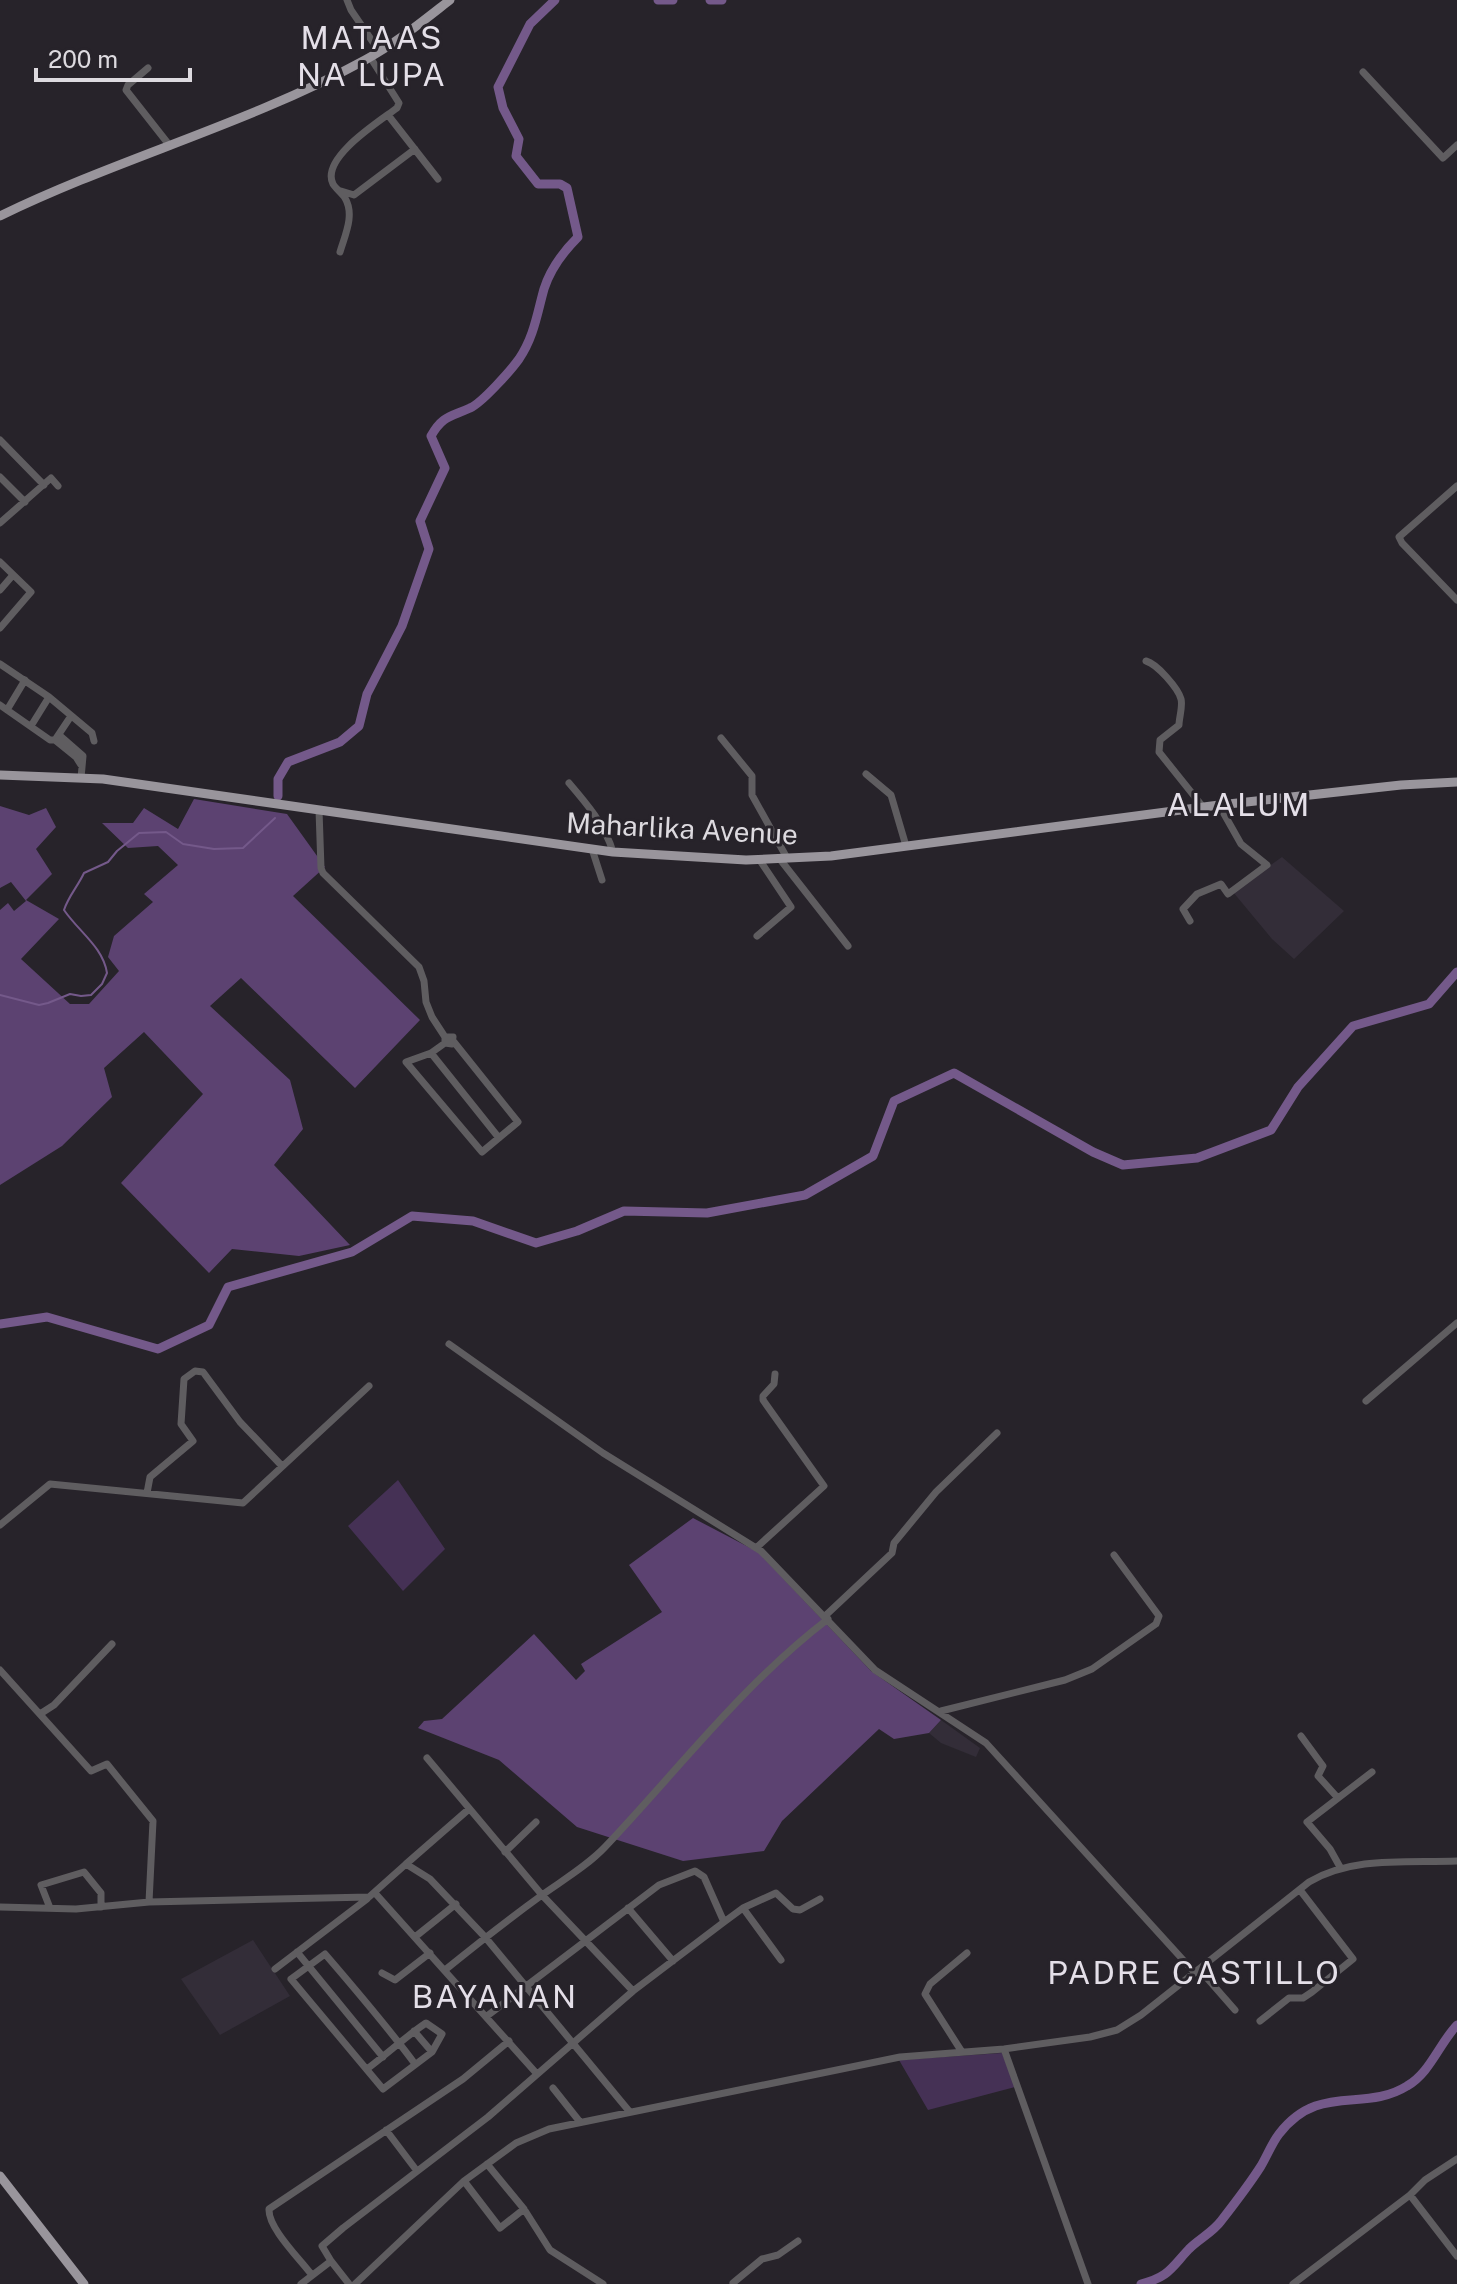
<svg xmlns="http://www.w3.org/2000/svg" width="1457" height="2284" viewBox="0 0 1457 2284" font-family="'Public Sans',sans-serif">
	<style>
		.built { fill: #332d38 }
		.green { fill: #453155 }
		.forest { fill: #5c4271 }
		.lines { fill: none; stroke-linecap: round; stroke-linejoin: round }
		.stream { stroke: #74598a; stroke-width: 2 }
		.river { stroke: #74598a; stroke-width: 9 }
		.minor { stroke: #5f5d60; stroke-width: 7 }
		.major { stroke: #99959c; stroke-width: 9 }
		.labels { text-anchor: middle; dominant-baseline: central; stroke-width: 6; stroke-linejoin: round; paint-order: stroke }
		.street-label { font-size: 28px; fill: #dddadf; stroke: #27232a }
		.quarter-label { font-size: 32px; letter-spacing: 2px; fill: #e4dfe8; stroke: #27232a }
	</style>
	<rect width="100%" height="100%" fill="#27232a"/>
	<path class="built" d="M1282,857L1344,911L1294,959L1272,939L1233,892Z
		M941,1720L980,1748L976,1757L941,1743L929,1733Z
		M253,1940L290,1996L220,2035L181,1979Z"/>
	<path class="green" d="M398,1480L445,1549L403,1591L348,1526Z
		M1002,2053L1015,2087L928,2110L899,2060Z"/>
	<path class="forest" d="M194,799L287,814L325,867L293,896L420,1020L355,1088L241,978L210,1006L290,1080L303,1129L274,1165L350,1245L299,1256L232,1249L209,1273L121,1183L203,1094L144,1032L104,1068L112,1097L62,1146L0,1185V910L8,903L14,911L26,901L11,882L0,888V806L29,815L46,808L56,827L36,849L52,874L26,900L59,919L21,959L70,1004H89L119,971L108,957L114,936L153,902L144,894L178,865L158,846L128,848L102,823H133L144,808L178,829Z
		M693,1518L758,1552L871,1671L941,1720L929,1733L894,1739L879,1729L782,1821L764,1851L683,1861L577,1827L499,1760L418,1728L424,1721L442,1719L534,1634L576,1680L585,1671L581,1664L662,1612L629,1565Z"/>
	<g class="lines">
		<path class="stream" d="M0,995L39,1005L48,1003L70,994L81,996L91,995L102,984L107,973C103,947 79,932 64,910C68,897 78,886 84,873L108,862L117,851L139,833L166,832L183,844L214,849L243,848L275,818"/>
		<path class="river" d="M658,0H673
			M710,0H722
			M278,796V779L288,762L340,742L359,726L367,694L402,626L429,549L420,521L445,468L431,436C443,415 451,417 470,408C482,403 511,370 519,359C534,337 537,314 544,289C550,270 564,251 578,237L567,188L560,184H538L516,156L519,139L503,108L498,87L530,24L555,0
			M0,1324L47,1317L158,1349L209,1325L228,1287L352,1252L412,1216L473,1221L536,1243L577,1231L624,1211L707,1213L805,1195L873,1156L894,1101L954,1073L1093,1152L1123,1165L1197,1158L1271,1130L1298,1087L1353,1026L1429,1004L1457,972
			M1141,2284C1169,2277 1171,2268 1189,2249C1199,2239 1213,2232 1221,2221C1235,2203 1249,2185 1261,2166C1267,2156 1272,2143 1279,2134C1319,2082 1364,2113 1407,2086C1430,2073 1439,2044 1457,2025"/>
		<path class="minor" d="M347,0L351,10L379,51
			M148,68L128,85L126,90L170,146
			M1363,72L1443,158L1457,145
			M388,115L438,179
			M341,191L354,195L415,149
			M340,252C345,235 355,215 345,198C342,193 336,189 333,184C320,158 380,121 397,108L399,103L370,57
			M0,440L44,485
			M0,477L25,502
			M1457,486L1399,537L1402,543L1457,600
			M0,523L51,478L58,486
			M0,562L31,592L0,628
			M0,590L13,575
			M1146,661C1157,664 1178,688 1181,699C1183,706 1179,718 1179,725L1160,740L1159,752L1203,807
			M0,664L49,697L92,733L94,741
			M0,705L50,740H55L71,716
			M7,710L25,680
			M31,726L49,697
			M59,735L83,756L81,778
			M721,738L752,776V795L787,858
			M55,740L76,757L81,765
			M866,774L891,795L906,846
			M569,783C587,804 605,825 613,852
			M319,810L321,868L323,873L419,967L424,981L426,1002L432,1017L445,1037V1043L452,1044L453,1037H445
			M592,849L602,880
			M779,858L848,946
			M1190,921L1183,909L1197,894L1221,884L1228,894L1267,865L1241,844L1219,805
			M757,936L791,907L759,859
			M445,1043L431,1053L406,1062L482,1152L518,1122L454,1042
			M431,1053L499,1138
			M449,1344L603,1453L761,1551L875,1670L986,1743L1195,1973
			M1366,1401L1457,1323
			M147,1493L150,1477L193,1441L181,1424L184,1379L195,1371L203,1372L240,1422L282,1466
			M0,1525L50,1484L243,1503L369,1386
			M756,1548L824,1486L763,1400V1396L774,1384L775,1374
			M825,1616L892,1553L894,1543L936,1492L997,1433
			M0,1670L91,1771L107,1764L153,1821L149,1902
			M941,1711L1065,1680L1092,1669L1156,1624L1159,1616L1114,1555
			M40,1714L54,1705L112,1644
			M1301,1736L1323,1766L1318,1776L1337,1797
			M427,1758L542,1895L633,1991
			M505,1852L536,1822
			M406,1864L469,1809
			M1340,1867L1330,1849L1307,1822L1372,1772
			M375,1893L537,2074
			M0,1907L76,1909L149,1902L369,1897L406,1864L430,1879L485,1937L629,2111
			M50,1908L41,1885L84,1872L101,1893V1907
			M628,1908L673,1961
			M743,1908L781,1960
			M415,1937L456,1904
			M297,1952L383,2057
			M275,1969L367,1899
			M1199,1969L1235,2010
			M445,1970C477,1944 509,1919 542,1895C563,1880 587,1866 605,1847C678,1770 743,1684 828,1619
			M382,1973L395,1980L430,1953
			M487,2016L659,1885L695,1871L704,1877L724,1922
			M1260,2021L1289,1998H1303L1312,1992L1353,1959L1300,1890
			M414,2031L432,2052
			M1004,2049L1088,2284
			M962,2052L925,1994L930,1984L967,1953
			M367,2069C387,2054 405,2037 426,2023L442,2034L432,2052L383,2089L291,1979L325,1954C356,1990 387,2026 415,2064
			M553,2088L580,2122
			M386,2130L417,2171
			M487,2164L524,2209L550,2250L603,2284
			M464,2181L500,2228L524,2209
			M1410,2195L1425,2180L1457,2159
			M331,2261L349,2284
			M311,2274C299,2258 268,2228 269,2209L463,2079L509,2041
			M733,2283L762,2259L778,2255L798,2241
			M301,2284L331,2261L322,2246L343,2228L488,2117L633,1991L724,1922L743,1908L776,1893L793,1909L800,1910L820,1899
			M355,2284L464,2181L516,2143L549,2129L900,2057L1004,2049L1090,2037L1117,2030L1141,2015L1309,1882C1353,1856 1407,1863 1457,1861
			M1293,2284L1410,2195L1457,2256"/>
		<path class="major" d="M0,216C119,158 248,124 365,60C395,44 423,21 450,0
			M0,775L103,779L613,852L746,860L831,856L1219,805L1401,785L1457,782
			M0,2176L84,2284"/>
	</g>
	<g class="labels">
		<g class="street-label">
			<text transform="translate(682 828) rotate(3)">Maharlika Avenue</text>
		</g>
		<g class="quarter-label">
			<text x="372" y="37">MATAAS<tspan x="372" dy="37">NA LUPA</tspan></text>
			<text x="1239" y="804">ALALUM</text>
			<text x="1194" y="1972">PADRE CASTILLO</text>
			<text x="495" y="1996">BAYANAN</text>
		</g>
	</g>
	<path d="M36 68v12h154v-12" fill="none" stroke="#dddadf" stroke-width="4"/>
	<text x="48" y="68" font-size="24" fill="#dddadf" stroke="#27232a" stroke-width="6" paint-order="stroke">200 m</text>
</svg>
